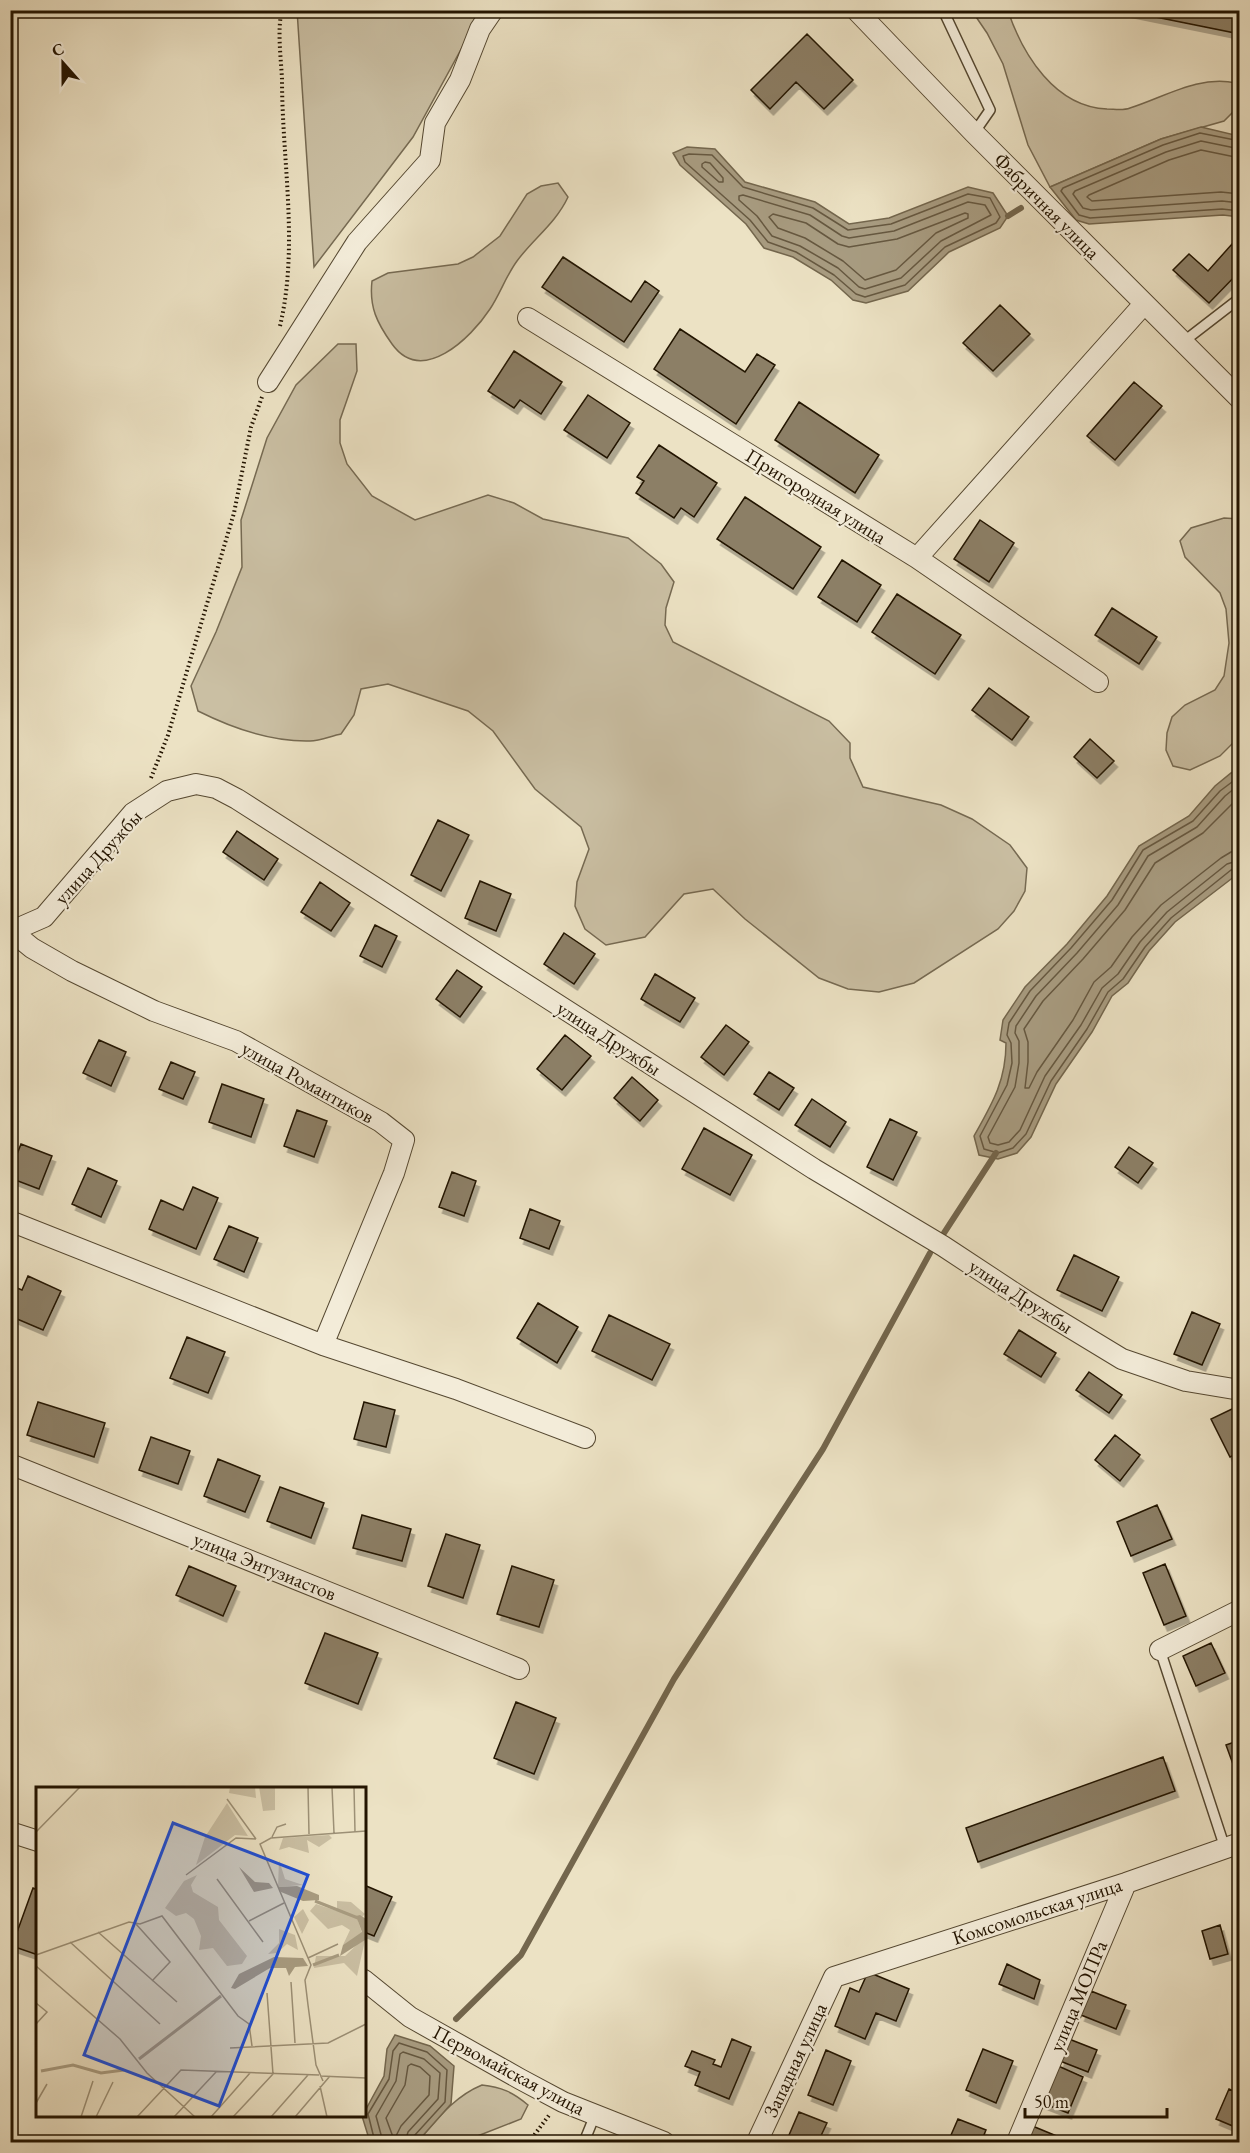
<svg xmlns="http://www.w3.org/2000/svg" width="1250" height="2153" viewBox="0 0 1250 2153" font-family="'EB Garamond',serif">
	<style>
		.green { fill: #cabfa3; stroke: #766a52; stroke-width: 1.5 }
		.water { fill: #a89c81; stroke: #73664d; stroke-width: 1.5 }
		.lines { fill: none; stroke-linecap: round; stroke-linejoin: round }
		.shore { stroke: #665840; stroke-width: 1.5 }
		.stream { stroke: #73664d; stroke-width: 6 }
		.building { fill: #8c7f66; stroke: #231400; stroke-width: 1.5; filter: url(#shadow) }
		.lane-casing { stroke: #554831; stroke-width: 12 }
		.street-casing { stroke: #554831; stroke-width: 22 }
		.path { stroke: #231400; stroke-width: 4; stroke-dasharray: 1.5 3; stroke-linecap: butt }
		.lane { stroke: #f3ecd9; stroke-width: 9 }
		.street { stroke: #f3ecd9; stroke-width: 20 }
		.labels { text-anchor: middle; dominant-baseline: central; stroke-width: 4.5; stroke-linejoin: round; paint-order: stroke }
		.street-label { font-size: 20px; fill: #231400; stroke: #f3ecd9 }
		.inset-river { fill: none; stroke: #a89c81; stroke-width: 3 }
		.inset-road { fill: none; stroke: #9c9076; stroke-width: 1.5 }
		.view { fill: #1d4ed8; fill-opacity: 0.15; stroke: #1d4ed8; stroke-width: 3 }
		.inset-edge { fill: none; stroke: #231400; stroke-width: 3 }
	</style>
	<defs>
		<filter id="shadow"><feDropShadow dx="3.5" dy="6" stdDeviation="0" flood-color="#0004"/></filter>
	</defs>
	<rect width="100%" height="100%" fill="#ece2c4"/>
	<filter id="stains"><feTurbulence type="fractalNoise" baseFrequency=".00333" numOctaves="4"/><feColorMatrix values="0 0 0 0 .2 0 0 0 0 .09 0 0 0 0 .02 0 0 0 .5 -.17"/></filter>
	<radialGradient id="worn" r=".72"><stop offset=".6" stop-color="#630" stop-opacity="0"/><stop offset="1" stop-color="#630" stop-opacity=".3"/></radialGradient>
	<path class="green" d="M297,10L482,11L413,137L314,267Z
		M972,11H1008C1023,55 1055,107 1107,109C1114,109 1123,111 1130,108C1165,97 1198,75 1236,83L1239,88V106L1224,121L1161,139L1050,187L1028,145L1003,64L987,33Z
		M558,183L568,197C556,223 533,239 517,261C506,276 500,294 490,309C471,338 422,386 392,344C377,323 369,307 372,281L388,273L458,264L473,257L500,236L527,194L541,186Z
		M338,344H356L357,371L340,420V443L347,464L372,496L415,520L488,495L514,503L543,519L628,538L661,564L674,582L666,608L665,625L673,642L829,721L850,743V758L863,787L941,805L972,819L1010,845L1027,868L1025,891L1014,911L998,929L914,983L879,992L848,989L819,978L745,919L713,889L684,894L645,937L606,945L585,929L575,906L577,882L589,849L581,827L535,789L493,731L468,711L388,684L361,689L354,715L341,734C331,736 320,741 310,741C271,742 232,728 198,711L191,686L216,632L242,567L241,520L267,438L296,385Z
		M1224,518L1239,519V737L1220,756L1190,770L1173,766L1166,750L1167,733L1172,717L1185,705L1215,690L1224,676L1229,643L1226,609L1220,593L1185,557L1180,541L1191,528Z
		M482,2085C501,2087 513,2092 528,2105L521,2119L475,2137L467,2142H414L419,2140C438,2118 455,2096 482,2085Z"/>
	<path class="water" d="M1201,127L1239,136V217L1223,215L1089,224L1076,220L1050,187L1161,139Z
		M687,147L715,149L745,182L815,202L849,224L889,218L968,187L993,193L1008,216L1000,228L949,252L908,291L866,303L853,300L831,280L793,257L764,248L746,224L680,165L673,153Z
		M1239,769V873L1175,922L1149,951L1128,983L1112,996L1092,1032L1056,1084L1031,1137L1017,1153L998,1159L979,1155L974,1136C992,1104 1006,1081 1006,1043L1000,1040L1003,1020L1025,987L1067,944L1107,896L1139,846L1189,816L1215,786L1231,773Z
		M395,2035L430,2046L454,2066L451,2104L419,2140L414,2142H370L362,2116H364L365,2111L384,2076L387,2049Z"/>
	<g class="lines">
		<path class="shore" d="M1240,141L1200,133L1163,145L1063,188L1061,191L1079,215L1090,218L1222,209L1240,211
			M1240,149L1201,141L1166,152L1075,191L1073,194L1083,208L1091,210L1222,201L1240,203
			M689,154L712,155L743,187L813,208L848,230L891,224L968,194L990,198L1000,217L996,223L945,247L905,285L865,297L856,294L834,275L796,252L768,242L750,220L685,162L683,156Z
			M1240,158L1201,150L1169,160L1089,195L1087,197L1092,201L1221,192L1240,194
			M705,162L710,163L723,178V182H719L702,167V164Z
			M743,195L810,215L842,236L849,238L894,231L968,202L985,205L991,215L941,241L901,278L865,289L859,287L838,268L800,246L772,236L757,216L739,200V196Z
			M965,213L968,214V218L936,233L896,270L865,280L843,261L805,238L778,228L769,217L773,214L806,223L838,244L849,247L897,239Z
			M1240,776L1220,791L1193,821L1143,850L1112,900L1071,948L1030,991L1009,1023L1007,1035L1011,1043L1012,1063L1007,1085L980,1136L984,1149L998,1153L1013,1148L1026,1134L1051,1081L1087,1029L1108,992L1123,979L1145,947L1171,918L1231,870L1240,868
			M1240,784L1225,796L1197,827L1148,856L1118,905L1077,953L1036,996L1016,1026L1015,1033L1019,1041V1063L1015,1087L988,1137L990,1143L998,1145L1009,1142L1020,1130L1045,1076L1081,1025L1102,988L1118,974L1140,942L1167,912L1227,864L1240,860
			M1240,796L1203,833L1155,863L1125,910L1083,959L1043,1001L1024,1029L1028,1042V1062L1025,1088H1029L1037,1072L1073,1020L1094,982L1111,967L1132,937L1161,905L1221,858L1231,852L1240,851
			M411,2064L420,2067L430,2076L429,2095L401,2126L396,2136L393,2137L386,2118L405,2085L408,2066Z
			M375,2142L368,2114L389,2079L393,2051L399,2043L427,2052L447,2070L445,2102L414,2136L413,2142
			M383,2142L376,2116L396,2081L400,2054L403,2052L424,2059L440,2073L438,2099L408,2132L405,2142"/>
		<path class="stream" d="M1008,216L1021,208
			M944,1233L996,1153
			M456,2019L521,1955L674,1679L823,1449L930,1253"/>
	</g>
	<path class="building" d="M1121,10H1240V34Z
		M807,34L853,80L824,109L796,82L770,109L751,90Z
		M1232,244L1240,251V271L1209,303L1173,270L1189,254L1208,271Z
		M563,257L631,302L645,281L659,291L624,342L542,287Z
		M1000,305L1030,334L993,371L963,343Z
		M680,329L745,372L757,354L775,365L736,424L654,369Z
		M514,351L562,382L541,414L520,400L514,408L488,391Z
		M1134,382L1162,406L1115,460L1087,436Z
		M588,395L630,423L607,458L564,430Z
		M799,402L879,455L855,493L775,440Z
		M659,445L717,483L694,517L681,508L674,518L636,493L644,481L637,477Z
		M745,497L821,547L793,589L717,539Z
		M980,520L1014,543L989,582L954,559Z
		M842,560L881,585L857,622L818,597Z
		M897,594L961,635L935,674L872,632Z
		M1112,608L1157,637L1139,664L1095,635Z
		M989,688L1029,717L1012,740L972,710Z
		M1090,739L1114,761L1097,778L1074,757Z
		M438,820L469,835L441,891L411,875Z
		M237,831L278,859L264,880L223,852Z
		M480,881L511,894L496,931L465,918Z
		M320,882L350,903L331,931L301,912Z
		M375,925L397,936L382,967L360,956Z
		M564,933L595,954L574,984L544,964Z
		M457,970L482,987L460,1017L436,999Z
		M655,974L695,998L680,1022L641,999Z
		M726,1025L749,1042L724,1075L701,1057Z
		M565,1035L591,1056L562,1090L537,1069Z
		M99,1040L126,1052L111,1086L83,1073Z
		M171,1062L195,1072L183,1099L159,1089Z
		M769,1072L794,1088L779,1110L754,1094Z
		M632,1077L658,1100L640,1121L614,1098Z
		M222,1084L264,1099L251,1137L209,1122Z
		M812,1099L846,1122L830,1147L795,1125Z
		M297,1110L327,1121L314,1157L284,1146Z
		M890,1119L917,1132L893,1180L867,1167Z
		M704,1128L752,1155L730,1195L682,1169Z
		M21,1144L52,1156L39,1189L10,1178V1172Z
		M1129,1147L1153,1163L1138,1183L1115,1167Z
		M88,1168L117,1181L101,1217L72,1204Z
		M452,1172L476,1181L464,1216L439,1207Z
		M193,1187L218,1198L196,1249L149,1229L161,1200L183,1210Z
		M530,1209L560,1221L549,1249L520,1238Z
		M229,1226L258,1238L244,1272L214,1259Z
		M1074,1255L1119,1277L1102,1311L1057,1290Z
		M28,1276L61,1291L43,1330L10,1316V1285L22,1290Z
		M538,1303L578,1327L557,1363L517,1338Z
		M1192,1312L1220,1324L1202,1365L1174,1354Z
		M609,1315L670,1344L652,1380L592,1351Z
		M1019,1330L1056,1353L1041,1377L1004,1354Z
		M187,1337L225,1352L208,1393L170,1378Z
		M1089,1372L1122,1395L1109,1413L1076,1390Z
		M38,1402L105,1423L94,1457L27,1435Z
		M364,1402L395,1410L386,1447L354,1439Z
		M1234,1408L1240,1419V1452L1230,1457L1211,1419Z
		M1115,1435L1140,1455L1120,1481L1095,1460Z
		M151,1437L190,1451L178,1484L139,1470Z
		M218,1459L260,1476L245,1512L204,1496Z
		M280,1487L324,1503L311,1538L267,1521Z
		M1157,1505L1172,1539L1131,1556L1117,1522Z
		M362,1515L411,1529L402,1561L353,1548Z
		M446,1534L480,1545L463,1598L428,1586Z
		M1165,1564L1186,1616L1164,1625L1143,1573Z
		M189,1566L236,1586L223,1616L176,1595Z
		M512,1566L554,1580L539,1627L497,1614Z
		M325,1633L378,1653L358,1704L305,1683Z
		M1211,1643L1225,1673L1196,1686L1183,1656Z
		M516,1702L556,1718L534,1774L494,1758Z
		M1240,1740V1777L1238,1778L1226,1745Z
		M1163,1757L1175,1791L978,1862L966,1828Z
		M364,1885L392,1897L374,1936L364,1932Z
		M33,1888L38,1890V1955L12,1946Z
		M1220,1925L1228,1954L1210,1959L1202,1931Z
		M1007,1964L1040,1980L1034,1999L999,1984Z
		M868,1972L909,1989L896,2021L876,2013L865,2039L835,2026L850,1988L859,1992Z
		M1091,1991L1126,2005L1116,2029L1081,2015Z
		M732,2039L751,2047L729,2099L695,2085L700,2072L685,2066L692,2051L715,2060L713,2064L721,2067Z
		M1069,2039L1097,2050L1088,2072L1060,2061Z
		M983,2049L1013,2061L996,2103L966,2090Z
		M826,2050L851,2061L833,2105L808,2095Z
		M1056,2065L1083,2077L1068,2113L1040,2102Z
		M1229,2089L1240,2094V2129L1216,2119Z
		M799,2112L827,2123L818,2142H786Z
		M958,2119L986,2130L981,2142H948Z
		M1030,2125L1059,2137L1057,2142H1022Z"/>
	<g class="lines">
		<defs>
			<path id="lane" d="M943,10L990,110L974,133
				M1183,342L1240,298
				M1160,1650L1225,1848
				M584,2142L595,2115"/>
			<path id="street" d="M856,10L974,133L1240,399
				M528,318L917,558L1098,682
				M268,382L357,242L430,160L435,123L460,80L480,29L493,10
				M917,558L1144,304
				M10,930L32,948L72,971L154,1011L236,1041L381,1122L404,1140L394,1173L323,1345
				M12,931L44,917L133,813L167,791L196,784L216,788L237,799L814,1169L943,1246L1028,1302L1122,1359L1186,1381L1240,1390
				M10,1221L323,1345L456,1389L585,1438
				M10,1464L519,1669
				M1160,1650L1240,1610
				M10,1832L38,1841
				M364,1980L410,2017L520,2079L563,2102L664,2142
				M757,2142L834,1977L1126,1883L1240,1843
				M1017,2142L1126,1883"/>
		</defs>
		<use href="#lane" class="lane-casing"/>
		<use href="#street" class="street-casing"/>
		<path class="path" d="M280,326C299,246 282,161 282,79C281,59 277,29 282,10
			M151,778L168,735L234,513L251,427L262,397
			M529,2142L550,2114"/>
		<use href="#lane" class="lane"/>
		<use href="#street" class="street"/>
	</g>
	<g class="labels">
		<g class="street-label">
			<text transform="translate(1047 206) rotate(45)">Фабричная улица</text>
			<text transform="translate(816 496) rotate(32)">Пригородная улица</text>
			<text transform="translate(98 857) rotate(-48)">улица Дружбы</text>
			<text transform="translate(609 1038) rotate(33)">улица Дружбы</text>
			<text transform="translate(308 1082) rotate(29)">улица Романтиков</text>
			<text transform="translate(1021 1296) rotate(33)">улица Дружбы</text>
			<text transform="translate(265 1566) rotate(22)">улица Энтузиастов</text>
			<text transform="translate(1037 1911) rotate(-18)">Комсомольская улица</text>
			<text transform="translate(1078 1996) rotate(-67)">улица МОПРа</text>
			<text transform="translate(795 2060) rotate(-65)">Западная улица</text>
			<text transform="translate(509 2070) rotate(28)">Первомайская улица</text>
		</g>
	</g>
	<g transform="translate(36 1787)">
		<rect width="330" height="330" fill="#ece2c4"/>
		<path d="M194,0H219L220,11L193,6ZM223,0H239V23L227,24ZM191,16L212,49L199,48L160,78L169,50ZM293,48L296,51L283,60L271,53L273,66L253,60L243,63L247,51ZM243,73L249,92L267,98L242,100ZM161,88L155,98L157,105L182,120L183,133L211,169L206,177L191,179L177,161L163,163L165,149L158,132L150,126L140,129L129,121L148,94ZM301,114L315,115L329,127L322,134L326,146L307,158L314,143L306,138L292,142L274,124L280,117L301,124ZM267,122L273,133L266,147L258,130ZM243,142L259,148L262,163L251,157L241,166L232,167L243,156ZM330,149L321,189L308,176L278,181L280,169H309Z" fill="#cabfa3"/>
		<path d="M203,80L219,95L233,96L237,101L218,105ZM261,99L283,108V113L267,114L245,105L242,100ZM324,128L330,132L329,153L304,169L307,158L326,145L320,129ZM238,170L267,171L272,179L259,180L253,189L250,181H234L199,202L195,201L203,187Z" fill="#a89c81"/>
		<path class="inset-river" d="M279,114L322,131M277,178L303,168M103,272L185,209M5,284L37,278L65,286L88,283"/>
		<path class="inset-road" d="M272,0L273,47M296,0L298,46M318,0L319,45M191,12L220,52M0,45L44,0M236,50L241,40L250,37M150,88L200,51L220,52M181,92L227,155M213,134L248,116M100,137L134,175L116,194M62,145L141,215M34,155L124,237M0,168L93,135L104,137L126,129L202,229L213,237L216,259M272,171L302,157M0,179L84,252L111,286L159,330M255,195L259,256M0,216L11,225L0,237M194,261L292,256L330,237M284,289L330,291M287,294L280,278L272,218L269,193L275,178L224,57L235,51L330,44M284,299L291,330M0,316L11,297M45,330L57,294M60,330L77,295M101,330L145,283L283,288M138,330L180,285M175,330L214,286M197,330L237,287L231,206M235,330L272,288M259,330L294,289"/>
		<path class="view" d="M137,36L272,88L183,319L48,268Z"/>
		<rect width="330" height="330" class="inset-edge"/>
	</g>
	<rect width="1250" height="2153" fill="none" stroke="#ece2c4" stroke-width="36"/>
	<rect x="12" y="12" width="1226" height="2129" fill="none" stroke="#231400" stroke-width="3"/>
	<rect x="18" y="18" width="1214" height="2117" fill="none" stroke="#231400" stroke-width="1.5"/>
	<g transform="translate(63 63) rotate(339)" stroke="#f3ecd9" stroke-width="4.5" paint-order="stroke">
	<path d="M0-4.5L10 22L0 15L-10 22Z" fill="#231400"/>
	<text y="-9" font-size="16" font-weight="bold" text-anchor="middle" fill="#231400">С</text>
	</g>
	<path d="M1025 2108v9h142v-9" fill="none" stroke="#231400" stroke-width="3"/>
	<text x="1034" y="2108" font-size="18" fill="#231400" stroke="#f3ecd9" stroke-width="4.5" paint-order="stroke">50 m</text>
	<rect width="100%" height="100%" filter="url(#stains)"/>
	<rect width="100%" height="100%" fill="url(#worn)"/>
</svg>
